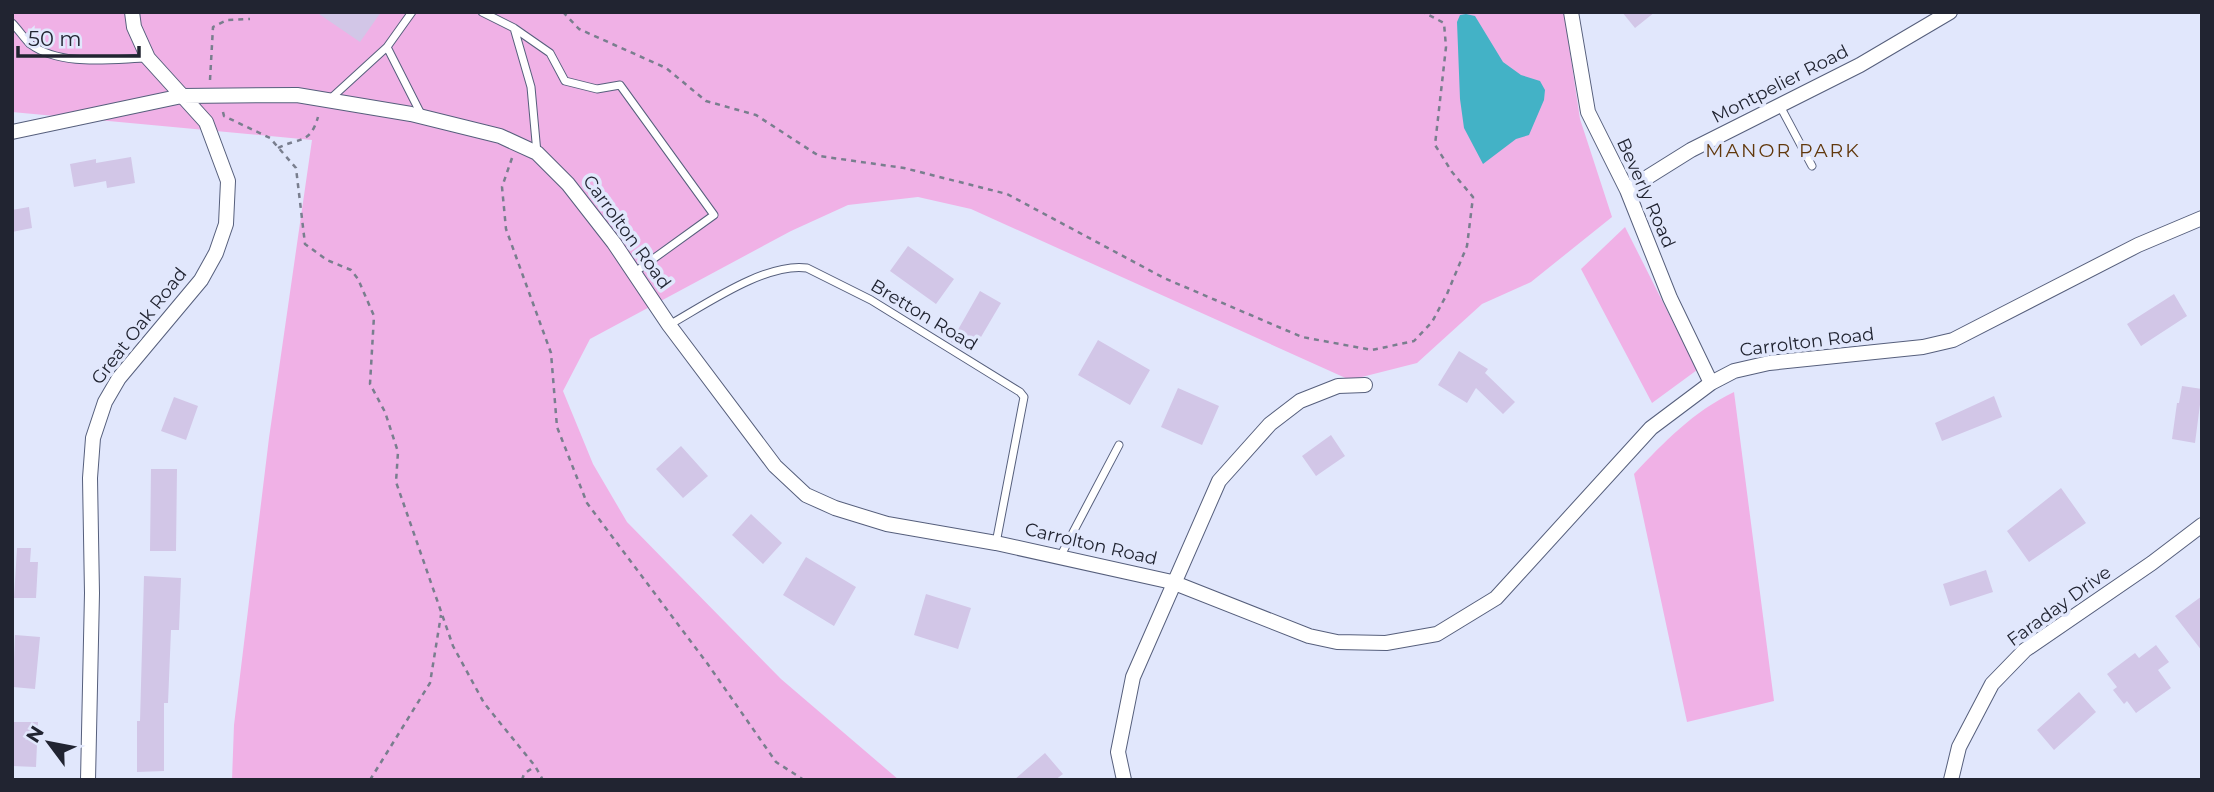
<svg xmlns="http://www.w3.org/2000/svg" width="2214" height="792" viewBox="0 0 2214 792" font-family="Montserrat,sans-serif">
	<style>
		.green { fill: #f0b1e6 }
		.water { fill: #43b2c6 }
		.building { fill: #d2c6e7 }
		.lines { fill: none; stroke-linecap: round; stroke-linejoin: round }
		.lane-casing { stroke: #565f7c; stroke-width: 9 }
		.street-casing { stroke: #565f7c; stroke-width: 16 }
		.path { stroke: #797e8e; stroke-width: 2.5; stroke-dasharray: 5 5; stroke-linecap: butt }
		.lane { stroke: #fff; stroke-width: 7 }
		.street { stroke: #fff; stroke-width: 14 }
		.labels { text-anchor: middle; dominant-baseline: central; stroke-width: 7; stroke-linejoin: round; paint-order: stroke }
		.street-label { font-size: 18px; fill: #212431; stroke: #e1e7fc }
		.neighbourhood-label { font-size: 19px; letter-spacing: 2px; fill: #61380c; stroke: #e1e7fc }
	</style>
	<rect width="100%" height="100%" fill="#e1e7fc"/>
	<path class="green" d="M12,12H1564L1580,119L1612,217L1531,282L1482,304L1417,363L1350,380L971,209L918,197L848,205L791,231L590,339L563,391L593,464L627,522L781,679L899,780H232L234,725L269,438L312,140L12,112Z
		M1625,227L1697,370L1652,403L1581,269Z
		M1734,392L1774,701L1687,722L1634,474C1664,442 1694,411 1734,392Z"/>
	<path class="water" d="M1466,14L1475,16L1503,62L1521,75L1540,81L1545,90L1544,100L1529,135L1516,139L1483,164L1464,128L1460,99L1457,22L1460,15Z"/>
	<path class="building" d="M316,12H381L360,42Z
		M1622,12H1655L1635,28Z
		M131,157L135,183L107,188L106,181L74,187L70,164L96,159V163Z
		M29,207L32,228L12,232V210Z
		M908,246L954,279L936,304L890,271Z
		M980,291L1001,303L971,354L951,342Z
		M2174,294L2187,316L2141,346L2127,324Z
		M1098,340L1150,370L1130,405L1078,375Z
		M1459,351L1488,369L1485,373L1515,402L1503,414L1476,388L1467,403L1438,385Z
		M2182,386L2202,389L2195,443L2172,439L2177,403H2179Z
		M1178,388L1219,406L1202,445L1161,427Z
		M1994,396L2002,417L1942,441L1935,423Z
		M174,397L198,406L186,440L161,431Z
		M1331,435L1345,456L1316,476L1302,456Z
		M681,446L708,476L683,498L656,469Z
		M151,469H177L176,551H150Z
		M2061,488L2086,523L2029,562L2007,531Z
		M751,514L782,543L763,564L732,535Z
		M17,548H31L30,562H38L36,598H14Z
		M806,557L856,587L834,626L783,595Z
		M1986,570L1993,592L1950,606L1943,584Z
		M144,576L181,578L179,630H171L168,703H164V771L137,772V721H140Z
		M926,594L971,608L958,649L914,635Z
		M2202,596V651L2175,616Z
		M15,635L40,637L35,689L13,687Z
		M2156,645L2169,662L2158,670L2171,688L2136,713L2127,701L2124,704L2113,690L2117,687L2107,674L2135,653L2139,658Z
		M2079,692L2096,712L2054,750L2037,730Z
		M12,722H38L36,767L12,766Z
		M1045,753L1063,774L1055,780H1014Z"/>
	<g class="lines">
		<defs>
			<path id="lane" d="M482,12L514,28L531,87L537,153
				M12,23C18,29 24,38 30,44C61,67 111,59 148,58
				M514,28L550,53L565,81L597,89L620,85L714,215L635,272
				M387,47L422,116
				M329,100L387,47L412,12
				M1780,106L1812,166
				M669,325C705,305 766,262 807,268L871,300L1020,392L1024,397L996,543
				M1060,557L1119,445"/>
			<path id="street" d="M1571,12L1588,112L1627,190L1670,298L1711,383
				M12,132L182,96L297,95L411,114L500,136L537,153L568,184L614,243L669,325L775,466L806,495L835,508L887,524L996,543L1172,582L1309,636L1337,642L1386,643L1437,634L1496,598L1651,428L1711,383L1734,371L1769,363L1923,347L1953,340L2138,245L2202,218
				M1627,190L1691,150L1860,65L1950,12
				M88,780L92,593L90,478L93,438L105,402L119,378L201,280L216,253L226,224L228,181L206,122L148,58L134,27L132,12
				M1124,780L1118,752L1133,677L1219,481L1270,424L1300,401L1338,386L1365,385
				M1951,780L1959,747L1992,684L2025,650L2152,563L2202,525"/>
		</defs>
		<use href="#lane" class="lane-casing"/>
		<use href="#street" class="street-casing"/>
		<path class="path" d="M563,12L579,29L666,68L706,101L756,115L819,156L904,168L1007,194L1164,278L1302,337L1372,350L1414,341L1432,322L1447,294L1467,246L1473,197L1452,172L1435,145L1446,47L1444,23L1423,12
			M210,80L213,27L227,20L250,19
			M223,112L224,116L270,138L296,168L305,244L327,260L351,270L358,279L374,316L370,384L385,412L398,452L396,482L453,646L484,703L535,766L543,780
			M278,148C299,137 310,145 318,117
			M512,158L502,187L506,229L551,353L557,427L587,503L707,663L776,762L804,780
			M370,780L430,683L441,615
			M522,780L524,774L535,766"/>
		<use href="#lane" class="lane"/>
		<use href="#street" class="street"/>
	</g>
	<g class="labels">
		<g class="street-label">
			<text transform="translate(1780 84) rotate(-27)">Montpelier Road</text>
			<text transform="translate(1646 193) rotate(66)">Beverly Road</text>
			<text transform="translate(627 232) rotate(54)">Carrolton Road</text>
			<text transform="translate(924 315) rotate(31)">Bretton Road</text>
			<text transform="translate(139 326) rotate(-52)">Great Oak Road</text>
			<text transform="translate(1807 342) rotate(-7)">Carrolton Road</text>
			<text transform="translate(1091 544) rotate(13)">Carrolton Road</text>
			<text transform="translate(2059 606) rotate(-36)">Faraday Drive</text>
		</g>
		<g class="neighbourhood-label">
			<text x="1783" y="150">MANOR PARK</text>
		</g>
	</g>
	<rect width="2214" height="792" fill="none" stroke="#212431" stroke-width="28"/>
	<g transform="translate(49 743) rotate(302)" stroke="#e1e7fc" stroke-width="5" paint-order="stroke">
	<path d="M0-5L12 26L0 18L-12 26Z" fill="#212431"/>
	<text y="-10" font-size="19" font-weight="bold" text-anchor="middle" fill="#212431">N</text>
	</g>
	<path d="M18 46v10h121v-10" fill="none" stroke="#212431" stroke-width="3.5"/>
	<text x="28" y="46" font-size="21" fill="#212431" stroke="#e1e7fc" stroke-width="5" paint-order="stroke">50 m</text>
</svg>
